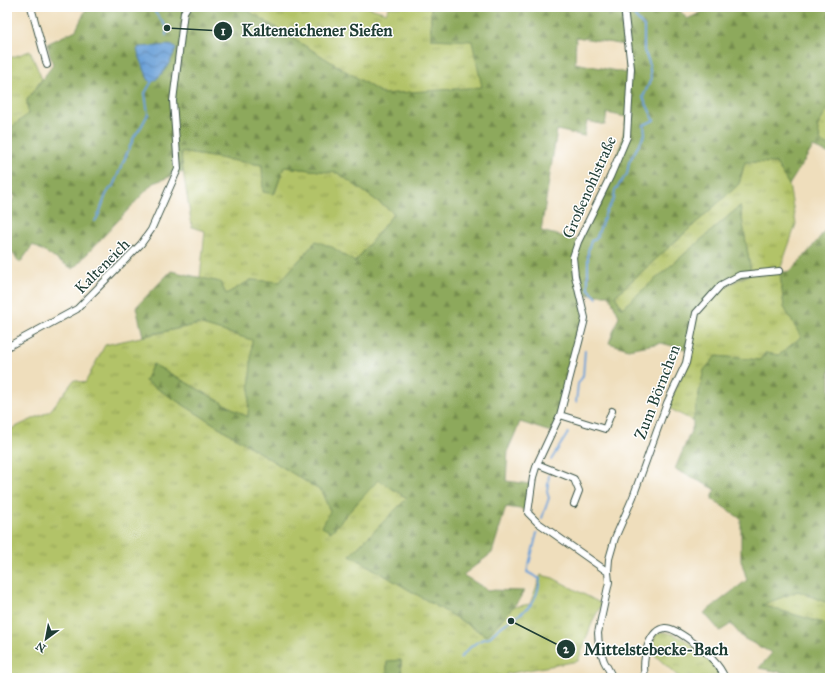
<svg xmlns="http://www.w3.org/2000/svg" width="837" height="685" viewBox="0 0 837 685" font-family="'IM FELL Great Primer',serif">
	<style>
		.grass { fill: url(#grass-tufts); stroke: #68804e }
		.forest { fill: url(#forest-firs); stroke: #567348; fill-rule: evenodd }
		.water { fill: url(#water-waves); stroke: #466f86 }
		.lines { fill: none; stroke-linecap: round; stroke-linejoin: round }
		.stream { stroke: #6ca1d8; stroke-width: 2 }
		.minor-casing { stroke: #3e5548; stroke-width: 8 }
		.minor { stroke: #fff; stroke-width: 6 }
		.labels { text-anchor: middle; dominant-baseline: central; stroke-width: 3; stroke-linejoin: round; paint-order: stroke }
		.street-label { font-size: 16px; fill: #1f3d34; stroke: #fff }
		.leader { fill: none; stroke: #1f3d34; stroke-width: 1.5 }
		.callout-dot { fill: #1f3d34; stroke: #fff; stroke-width: 1.5 }
		.mark-label { font-size: 12px; text-anchor: middle; font-weight: bold; fill: #fff }
		.callout-label { font-size: 17px; text-anchor: middle; font-weight: bold; fill: #1f3d34; stroke: #fff; stroke-width: 3; stroke-linejoin: round; paint-order: stroke }
	</style>
	<defs>
		<pattern id="grass-tufts" width="24" height="20" patternUnits="userSpaceOnUse"><rect width="24" height="20" fill="#b2c367"/><path d="M3 7l-1-3M5 7V3M7 7l1-3M15 17l-1-3M17 17v-4M19 17l1-3" fill="none" stroke="#90a056"/></pattern>
		<pattern id="forest-firs" width="22" height="20" patternUnits="userSpaceOnUse"><rect width="22" height="20" fill="#8da95c"/><path d="M5 1l3.5 6h-7zM16 11l3.5 6h-7z" fill="#738b4d"/></pattern>
		<pattern id="water-waves" width="16" height="10" patternUnits="userSpaceOnUse"><rect width="16" height="10" fill="#6ca1d8"/><path d="M0 5q4-4 8 0t8 0" fill="none" stroke="#5884b0"/></pattern>
	</defs>
	<rect width="100%" height="100%" fill="#fff"/>
	<filter id="ink" filterUnits="userSpaceOnUse"><feTurbulence type="fractalNoise" baseFrequency=".025" numOctaves="2"/><feDisplacementMap in="SourceGraphic" scale="8" xChannelSelector="R" yChannelSelector="G"/><feConvolveMatrix kernelMatrix="1 2 1 2 8 2 1 2 1" color-interpolation-filters="sRGB"/></filter>
	<filter id="wash" filterUnits="userSpaceOnUse"><feTurbulence type="fractalNoise" baseFrequency=".012" numOctaves="4" result="noise"/><feDisplacementMap in="SourceGraphic" scale="16" xChannelSelector="R" yChannelSelector="G"/><feGaussianBlur stdDeviation="0.9" result="paint"/><feColorMatrix in="noise" values="0 0 0 0 0 0 0 0 0 0 0 0 0 0 0 0 0 1.4 0 .05"/><feComposite in="paint" operator="in"/></filter>
	<g filter="url(#wash)">
		<rect width="100%" height="100%" fill="#efdebc"/>
		<path class="grass" d="M242,7H367L386,13L389,7H431V39L472,40L483,88L383,94Z
			M30,51L42,79L27,100L28,114L7,131V59Z
			M830,105V147L821,142L817,127Z
			M180,152L262,165L264,192L275,193L284,167L338,173L394,213L355,262L316,241L280,282L251,280L226,294L220,282L200,278L205,231L192,227Z
			M745,162L776,163L789,185L796,224L780,270L751,273L740,206L622,308L615,296L739,184Z
			M780,272L784,307L802,336L779,355L765,353L760,360L716,356L704,370L693,421L667,407L681,378L697,314L726,286L751,274Z
			M199,324L253,340L248,417L153,364L145,381L321,491L331,511V532L378,479L407,498L350,555L487,636L513,607L530,604L541,575L553,578L602,604L593,620L578,661L506,674V678H402L401,661H387V678H7V431L50,411L74,380L85,383L105,345Z
			M798,591L830,604V625L761,605Z
			M661,632C683,632 713,659 722,678H680L649,650L656,635Z"/>
		<path class="forest" d="M87,7H242L383,94L482,87L472,41L431,39V7H677L687,19L713,7H830V105L817,127L821,142L830,147V154L813,147L789,185L776,163L745,162L739,184L615,296L622,308L740,206L751,273L725,284L695,313L688,350L661,343L628,349L609,343L619,316L609,295H581L584,318L559,415L551,432L520,422L508,450L506,481L531,484L527,510L506,507L492,553L463,575L488,590L524,591L519,600L487,636L350,555L407,498L378,480L331,532L322,527L330,511L321,491L145,381L153,364L248,417L252,340L199,324L143,336L136,307L171,271L220,282L226,294L251,280L280,282L316,241L332,247L355,262L394,213L338,173L284,167L274,194L263,192L262,165L181,152L183,172L153,183L73,269L33,245L20,263L7,246V218L14,196L7,189V131L28,114L27,100L53,65L47,44L76,30ZM576,37L625,45L627,73L575,63ZM607,113L626,117C622,161 597,201 577,240L541,231L557,130L584,136L587,121L605,125Z
			M830,221V604L798,591L762,605L830,625V678H811L759,668L772,653L743,638L731,624L720,631L704,613L747,580L741,560V519L712,499L715,489L675,469L693,426V421L704,370L716,356L760,360L765,353L779,355L801,337L784,307L780,272C783,272 787,272 789,271C797,267 828,229 830,221Z
			M401,660L402,678H387V661Z"/>
		<path class="water" d="M173,45L176,48C172,60 163,76 151,83L148,79L137,50L139,47Z"/>
		<g class="lines">
			<path class="stream" d="M151,7L167,28L166,35
				M95,221C103,210 103,193 113,186L134,137L141,127L148,114L145,93L152,81
				M597,298L588,288V251L591,241L596,239L606,212L614,199L615,190L627,174L629,162L645,134L644,125L654,120L643,97L651,79L649,62L644,51V27L635,17L633,7
				M576,402L578,384L583,376L585,350
				M551,460L568,433
				M542,518L549,498L547,492L549,475
				M460,658C468,649 477,639 489,638C509,613 536,618 540,579L527,572L537,533"/>
		</g>
	</g>
	<g filter="url(#ink)">
		<g class="lines">
			<defs>
				<path id="minor" d="M31,7L47,65
					M7,347L77,309L141,244L151,230L178,169L173,101L184,12L187,7
					M560,415L605,429L612,411
					M537,464L574,479L579,491L574,504
					M608,572L537,522L528,513L533,477L537,464L560,415L584,323L585,318L575,276L573,257L578,242L610,177L627,137L631,68L624,7
					M613,678L604,661L599,646L598,633L609,582L608,572L609,559L615,538L633,497L667,403L686,363L696,313L721,285L740,275L779,271
					M645,678C643,666 644,656 648,645C651,637 656,629 665,628C676,627 705,651 713,660C718,665 722,671 725,678"/>
			</defs>
			<use href="#minor" class="minor-casing"/>
			<use href="#minor" class="minor"/>
		</g>
	</g>
	<g class="labels">
		<g class="street-label">
			<text transform="translate(589 187) rotate(-66)">Großenohlstraße</text>
			<text transform="translate(102 266) rotate(-45)">Kalteneich</text>
			<text transform="translate(657 392) rotate(-69)">Zum Börnchen</text>
		</g>
	</g>
	<path class="leader" d="M167 28L223 31M511 621L566 649"/>
	<g class="callout-dot">
		<circle cx="167" cy="28" r="4"/>
		<circle cx="511" cy="621" r="4"/>
		<circle cx="223" cy="31" r="10"/>
		<circle cx="566" cy="649" r="10"/>
	</g>
	<g class="mark-label">
		<text x="223" y="35">1</text>
		<text x="566" y="653">2</text>
	</g>
	<g class="callout-label">
		<text x="317" y="36">Kalteneichener Siefen</text>
		<text x="656" y="655">Mittelstebecke-Bach</text>
	</g>
	<rect width="837" height="685" fill="none" stroke="#fff" stroke-width="24"/>
	<g transform="translate(46 639) rotate(212)" stroke="#ffffff" stroke-width="3" paint-order="stroke">
	<path d="M0-3L7 15L0 10L-7 15Z" fill="#1f3d34"/>
	<text y="-6" font-size="11" font-weight="bold" text-anchor="middle" fill="#1f3d34">N</text>
	</g>
</svg>
